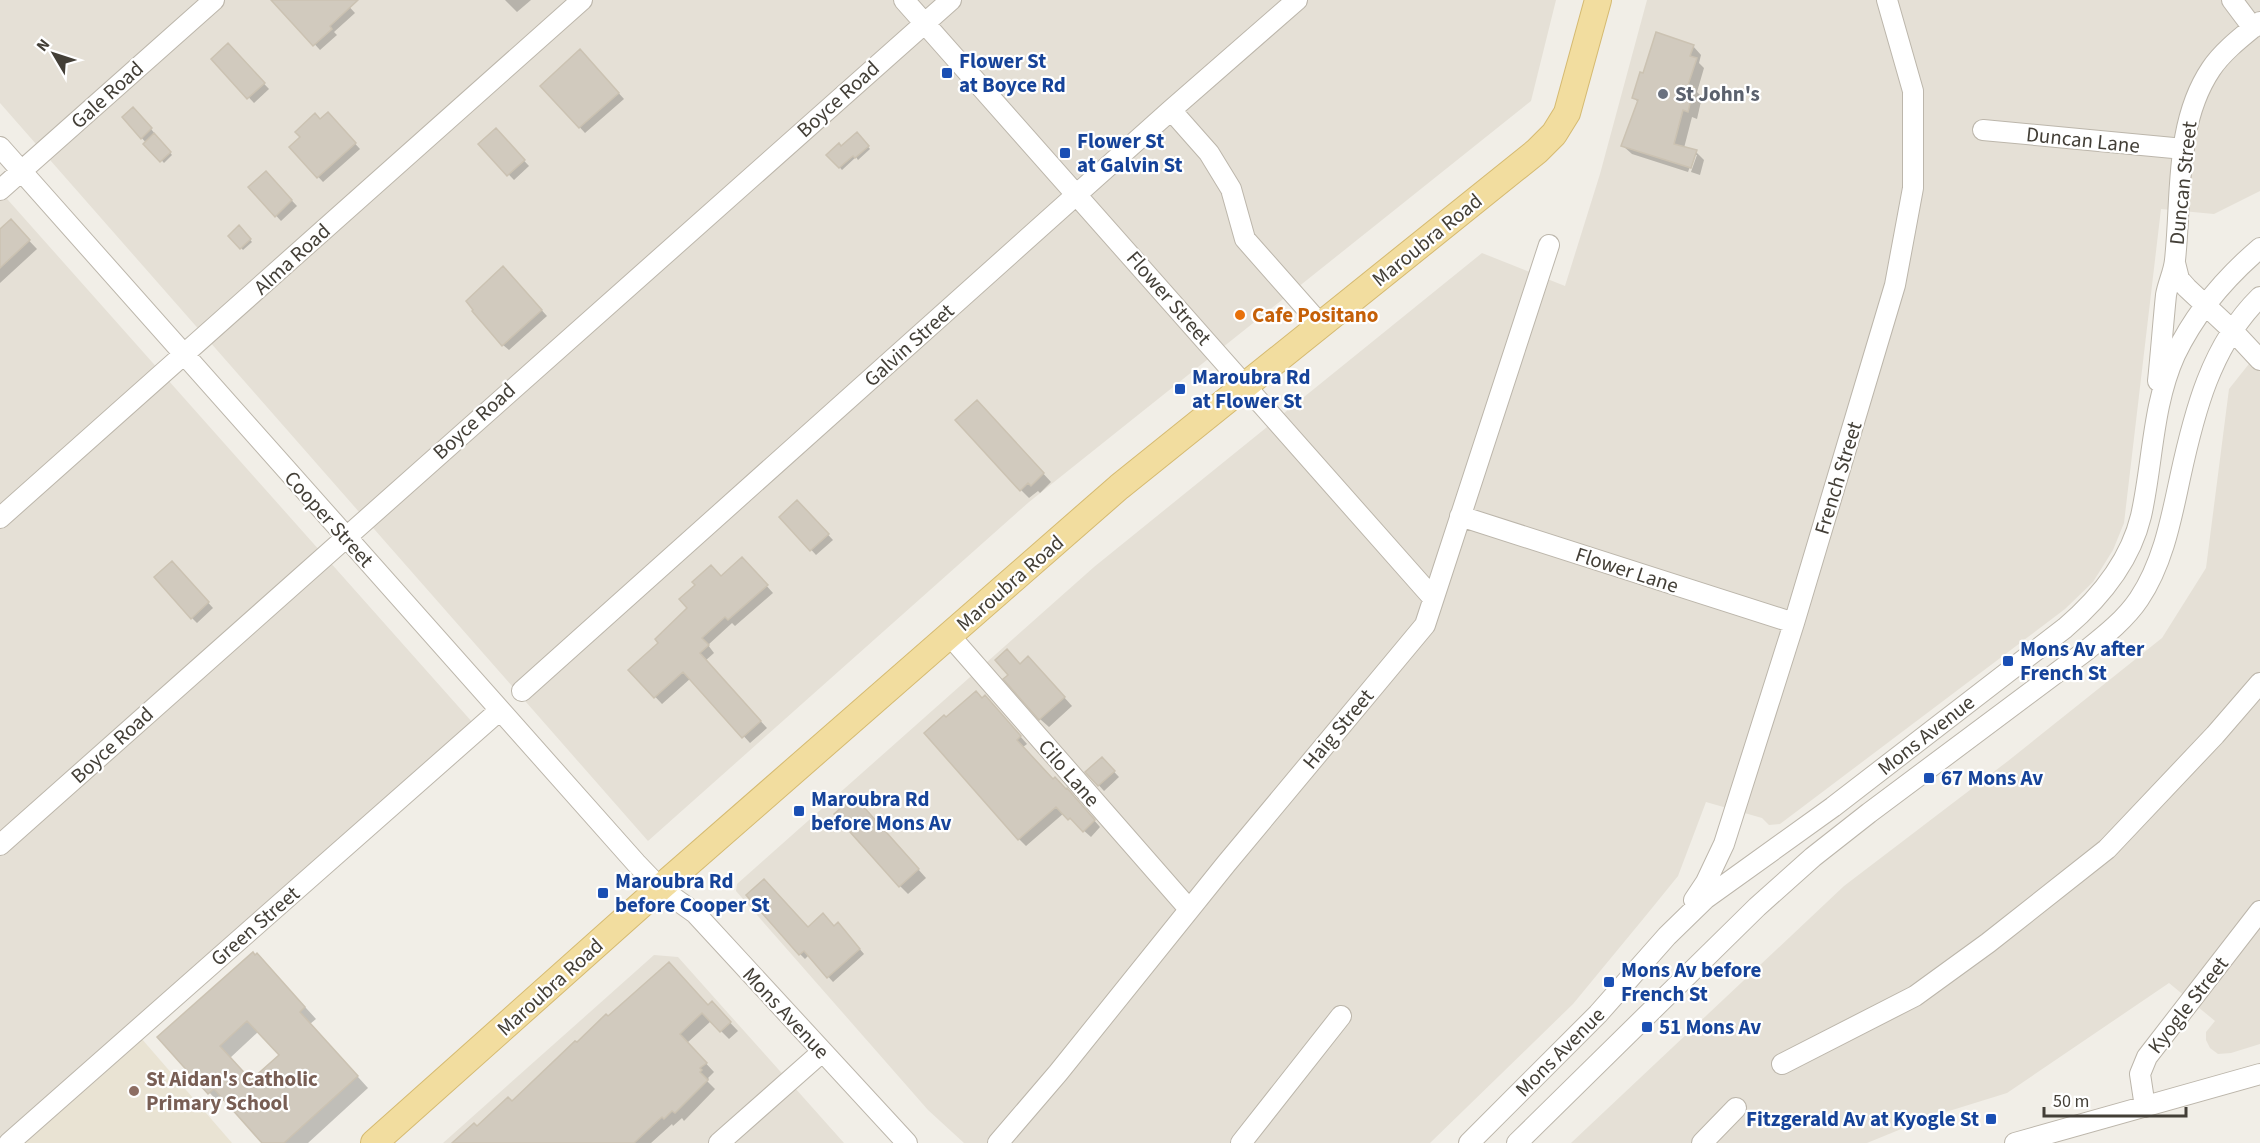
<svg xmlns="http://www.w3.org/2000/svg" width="2260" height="1143" viewBox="0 0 2260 1143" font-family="'Source Sans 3',sans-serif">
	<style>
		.residential { fill: #e5e0d6 }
		.education { fill: #e9e3d3 }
		.shadow { fill: #0003; fill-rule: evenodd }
		.building { fill: #d1cabe; stroke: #cbc2b2; stroke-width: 1.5; fill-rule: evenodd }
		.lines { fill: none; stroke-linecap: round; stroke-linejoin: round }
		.minor-casing { stroke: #bcb6ab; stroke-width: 22 }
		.major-casing { stroke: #d5ba71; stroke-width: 28 }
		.minor { stroke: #fff; stroke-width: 20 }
		.major { stroke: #f2dd9f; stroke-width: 26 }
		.transit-dot { fill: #1a4fb4; stroke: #fff; stroke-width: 2 }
		.worship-dot { fill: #6b7280; stroke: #fff; stroke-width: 2 }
		.food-dot { fill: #e8710a; stroke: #fff; stroke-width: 2 }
		.education-dot { fill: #8d6e63; stroke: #fff; stroke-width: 2 }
		.labels { text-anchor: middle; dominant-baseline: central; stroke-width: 4.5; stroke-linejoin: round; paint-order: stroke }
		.transit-label { font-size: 21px; font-weight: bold; fill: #164399; stroke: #fff; text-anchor: start }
		.worship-label { font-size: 21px; font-weight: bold; fill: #5b616d; stroke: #fff; text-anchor: start }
		.street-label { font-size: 21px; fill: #433f37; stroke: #fff }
		.food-label { font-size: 21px; font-weight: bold; fill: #c56008; stroke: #fff; text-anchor: start }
		.education-label { font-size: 21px; font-weight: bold; fill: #785e54; stroke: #fff; text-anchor: start }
	</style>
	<rect width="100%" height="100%" fill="#f1eee7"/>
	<path class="residential" d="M0,0H1556L1531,101L1029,502L648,841L0,103Z
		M1647,0H2260V191L2214,214L2161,209L2124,523L2113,550L2093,582L2065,609L1780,824L1769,825L1762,818L1706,802L1678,876L1648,913L1573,1004L1430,1143H964L928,1110L736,891L737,884L1094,567L1482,253L1565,286L1600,174Z
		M0,191L473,723L0,1143Z
		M2260,350V1044L2231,1053L2218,1054L2210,1048L2206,1040V1032L2215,1021L2169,983L2007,1093L1933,1116L1867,1143H1571L1844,886L2008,761L2162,638L2206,568L2229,389Z
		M654,955L678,957L844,1143H443Z"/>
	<path class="education" d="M141,1038L232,1143H22Z"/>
	<path class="shadow" d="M278,0H343L355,13L334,32L337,35L320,50L276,2Z
		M505,0H531L517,12Z
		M228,45L269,89L254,103L213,59Z
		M1693,46L1701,55L1699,63L1704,68L1697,92L1702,97L1697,119L1692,117L1684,148L1696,152L1704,160L1700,175L1691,172L1697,155H1694L1688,172L1632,154L1623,146L1639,103L1634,98L1643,75Z
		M586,57L624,99L585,133L542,86Z
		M139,114L172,155L164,163L124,118Z
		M328,114L360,149L323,182L291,147Z
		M495,130L529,166L514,180L480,144Z
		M857,134L870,149L858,160L856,157L842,170L829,155L841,148Z
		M266,173L297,206L281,221L250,187Z
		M239,227L252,242L243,250L230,236Z
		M18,229L37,249L0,283V231Z
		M508,273L547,316L509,350L503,345Z
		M985,410L1051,482L1040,493L1038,491L1029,498L1021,490Z
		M797,502L833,540L816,555L781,517Z
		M172,563L213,608L197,623L192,618Z
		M749,566L773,593L735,626L732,623L708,645L714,653L705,661L767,728L750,743L691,678L662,704L630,670L660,643L721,578Z
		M1021,665L1037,667L1072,706L1049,727L1040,719L1010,675Z
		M982,700L992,704L1027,744L1023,747L1053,781L1074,797L1100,827L1091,837L1064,813L1026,846L1019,839L946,719Z
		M1102,759L1119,777L1104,791L1087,772Z
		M862,806L926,878L908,894L900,886Z
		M748,895L808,929H843L864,954L833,982L809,955L805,959L800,954Z
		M268,966L316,1019L310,1024L368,1088L308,1143H265L225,1099L220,1104L159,1038ZM259,1031L281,1055L252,1081L230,1058Z
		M708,1006L720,1012L738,1031L729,1039L711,1021L687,1043L714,1072L708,1078L709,1079L707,1081L715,1089L684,1121L682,1118L673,1126L672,1124L651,1143H456L512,1102Z"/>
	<path class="building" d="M271,0H358L330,26L332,29L313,46Z
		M1656,32L1694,45L1690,56L1697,58L1688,85L1694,87L1688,112L1683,110L1674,144L1697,150L1691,168L1621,146L1638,100L1632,98L1640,72L1643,73Z
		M228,43L265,83L247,99L211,59Z
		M580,49L619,93L579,128L540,86Z
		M133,107L152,128L141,139L122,117Z
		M328,112L356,143L317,178L289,147L300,137L295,132L315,113L320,119Z
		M496,128L525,160L507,176L478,144Z
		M857,132L869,146L855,158L853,156L839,168L826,155L839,143L841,146Z
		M154,133L171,152L160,162L143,144Z
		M266,171L292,200L275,217L248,187Z
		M11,219L30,240L0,268V229Z
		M239,225L251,239L240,249L228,236Z
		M503,266L542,310L502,346L472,311L473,310L466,301Z
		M977,400L1044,473L1031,486L1028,483L1020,491L955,420Z
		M797,500L829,534L810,551L779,517Z
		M742,557L768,585L728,620L725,617L702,638L709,645L700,653L761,721L742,738L683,672L654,698L628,670L658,643L655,639L687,608L679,599L695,585L692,582L711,565L721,576Z
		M172,561L209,602L191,619L154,577Z
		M1007,649L1020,664L1028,656L1065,697L1039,720L1003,679L1008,675L995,660Z
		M976,691L982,698L985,695L1021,736L1017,740L1053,779L1055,777L1066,789L1067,788L1095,820L1083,832L1070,818L1068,820L1056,807L1018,840L924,733L944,715L946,717Z
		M1102,757L1115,771L1098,786L1085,772Z
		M854,796L919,869L899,887L834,814Z
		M764,879L808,927L823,913L834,926L838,922L860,949L827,978L804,951L799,955L746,895Z
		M253,952L255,955L257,953L305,1007L300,1012L358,1076L284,1143H262L214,1089L208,1094L157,1037ZM247,1021L279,1055L251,1080L220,1046Z
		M669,962L708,1005L712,1001L731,1022L720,1032L702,1013L680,1034L707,1063L700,1068L702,1070L700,1072L708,1080L675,1113L672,1111L664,1119L662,1117L634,1143H452L474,1123L477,1126L508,1097L512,1101L575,1041L577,1042L606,1014L608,1016Z"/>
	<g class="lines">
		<defs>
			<path id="minor" d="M904,0L1433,598
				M2232,0L2253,28
				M1171,110L1209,153L1231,189L1245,239L1321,325
				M1983,130L2184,149
				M0,147L636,863L660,888L695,913L907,1143
				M0,190L214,0
				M2175,263L2179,279L2187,288L2233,331L2260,360
				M2158,381C2161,353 2163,324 2166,295C2168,283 2174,272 2175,260C2182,197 2174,124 2211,69C2223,51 2243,36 2260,22
				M1460,516L1794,623
				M0,518L582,0
				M950,636L1189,909
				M522,691L1171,110L1297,0
				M0,845L951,0
				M1694,900L1706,882L1724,844L1794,623L1895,285L1913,188V91L1887,0
				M1782,1064L1915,996L1988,943L2107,849L2215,735L2260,683
				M2145,1107L2140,1074L2147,1057L2260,911
				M9,1143L500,710
				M719,1143L822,1052
				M998,1143L1058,1073L1226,864L1425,625L1549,245
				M1241,1143L1341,1016
				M1469,1143L1598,1014L1667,936L1705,899L1833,807L2065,628C2100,598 2130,562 2141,516C2153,463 2152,406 2175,355C2195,313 2225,278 2260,248
				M1517,1143L1757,907L1813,857L1869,813L2083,653C2103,637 2125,620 2139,599C2163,563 2171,520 2180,478C2194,413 2211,345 2260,297
				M1702,1143L1736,1108
				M2015,1143L2260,1074"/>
			<path id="major" d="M374,1143L660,888L1119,487L1537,151L1554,134L1567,113L1598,0"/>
		</defs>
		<use href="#minor" class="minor-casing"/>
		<use href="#major" class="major-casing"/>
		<use href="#minor" class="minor"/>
		<use href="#major" class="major"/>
	</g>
	<g class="transit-dot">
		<rect x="941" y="67" width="12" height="12" rx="3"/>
		<rect x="1059" y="147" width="12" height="12" rx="3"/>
		<rect x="1174" y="383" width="12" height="12" rx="3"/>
		<rect x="2002" y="655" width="12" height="12" rx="3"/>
		<rect x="1923" y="772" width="12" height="12" rx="3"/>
		<rect x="793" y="805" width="12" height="12" rx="3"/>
		<rect x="597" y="887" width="12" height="12" rx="3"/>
		<rect x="1603" y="976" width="12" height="12" rx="3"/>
		<rect x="1641" y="1021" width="12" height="12" rx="3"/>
		<rect x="1985" y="1113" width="12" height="12" rx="3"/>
	</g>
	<circle class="worship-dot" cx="1663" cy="94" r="6"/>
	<circle class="food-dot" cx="1240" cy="315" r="6"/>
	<circle class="education-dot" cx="134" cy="1091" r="6"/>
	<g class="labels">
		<g class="transit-label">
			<text x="959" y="61">Flower St<tspan x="959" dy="24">at Boyce Rd</tspan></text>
			<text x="1077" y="141">Flower St<tspan x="1077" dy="24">at Galvin St</tspan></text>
			<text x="1192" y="377">Maroubra Rd<tspan x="1192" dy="24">at Flower St</tspan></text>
			<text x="2020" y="649">Mons Av after<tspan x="2020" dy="24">French St</tspan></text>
			<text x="1941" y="778">67 Mons Av</text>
			<text x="811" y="799">Maroubra Rd<tspan x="811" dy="24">before Mons Av</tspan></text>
			<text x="615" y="881">Maroubra Rd<tspan x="615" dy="24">before Cooper St</tspan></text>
			<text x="1621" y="970">Mons Av before<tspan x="1621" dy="24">French St</tspan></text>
			<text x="1659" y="1027">51 Mons Av</text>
			<text x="1979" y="1119" text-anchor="end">Fitzgerald Av at Kyogle St</text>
		</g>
		<g class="worship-label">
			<text x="1675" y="94">St John's</text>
		</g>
		<g class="street-label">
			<text transform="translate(107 95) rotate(-42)">Gale Road</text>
			<text transform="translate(838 99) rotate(-42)">Boyce Road</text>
			<text transform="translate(2083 140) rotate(6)">Duncan Lane</text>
			<text transform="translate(2183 183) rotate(-84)">Duncan Street</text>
			<text transform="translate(1427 240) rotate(-39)">Maroubra Road</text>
			<text transform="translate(292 259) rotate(-42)">Alma Road</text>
			<text transform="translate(1169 298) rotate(49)">Flower Street</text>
			<text transform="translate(909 345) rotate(-42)">Galvin Street</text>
			<text transform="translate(474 421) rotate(-42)">Boyce Road</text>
			<text transform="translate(1838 478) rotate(-73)">French Street</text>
			<text transform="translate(329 519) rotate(48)">Cooper Street</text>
			<text transform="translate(1627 570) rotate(18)">Flower Lane</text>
			<text transform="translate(1010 583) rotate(-41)">Maroubra Road</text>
			<text transform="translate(1338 729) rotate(-50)">Haig Street</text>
			<text transform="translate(1926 735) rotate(-38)">Mons Avenue</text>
			<text transform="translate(112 745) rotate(-42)">Boyce Road</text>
			<text transform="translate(1069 773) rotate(49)">Cilo Lane</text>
			<text transform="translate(255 926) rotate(-41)">Green Street</text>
			<text transform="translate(550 987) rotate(-42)">Maroubra Road</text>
			<text transform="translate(2188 1005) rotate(-52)">Kyogle Street</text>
			<text transform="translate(786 1013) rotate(47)">Mons Avenue</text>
			<text transform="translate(1560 1052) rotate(-45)">Mons Avenue</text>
		</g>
		<g class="food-label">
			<text x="1252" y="315">Cafe Positano</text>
		</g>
		<g class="education-label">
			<text x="146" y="1079">St Aidan's Catholic<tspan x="146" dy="24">Primary School</tspan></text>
		</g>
	</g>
	<g transform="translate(54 54) rotate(309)" stroke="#ffffff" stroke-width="4.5" paint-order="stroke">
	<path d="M0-4.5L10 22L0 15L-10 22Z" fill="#433f37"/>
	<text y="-9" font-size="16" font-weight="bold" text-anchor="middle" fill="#433f37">N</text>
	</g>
	<path d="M2044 1107v9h142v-9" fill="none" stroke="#433f37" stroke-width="3"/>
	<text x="2053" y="1107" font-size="18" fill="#433f37" stroke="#ffffff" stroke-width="4.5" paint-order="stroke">50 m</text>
</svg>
